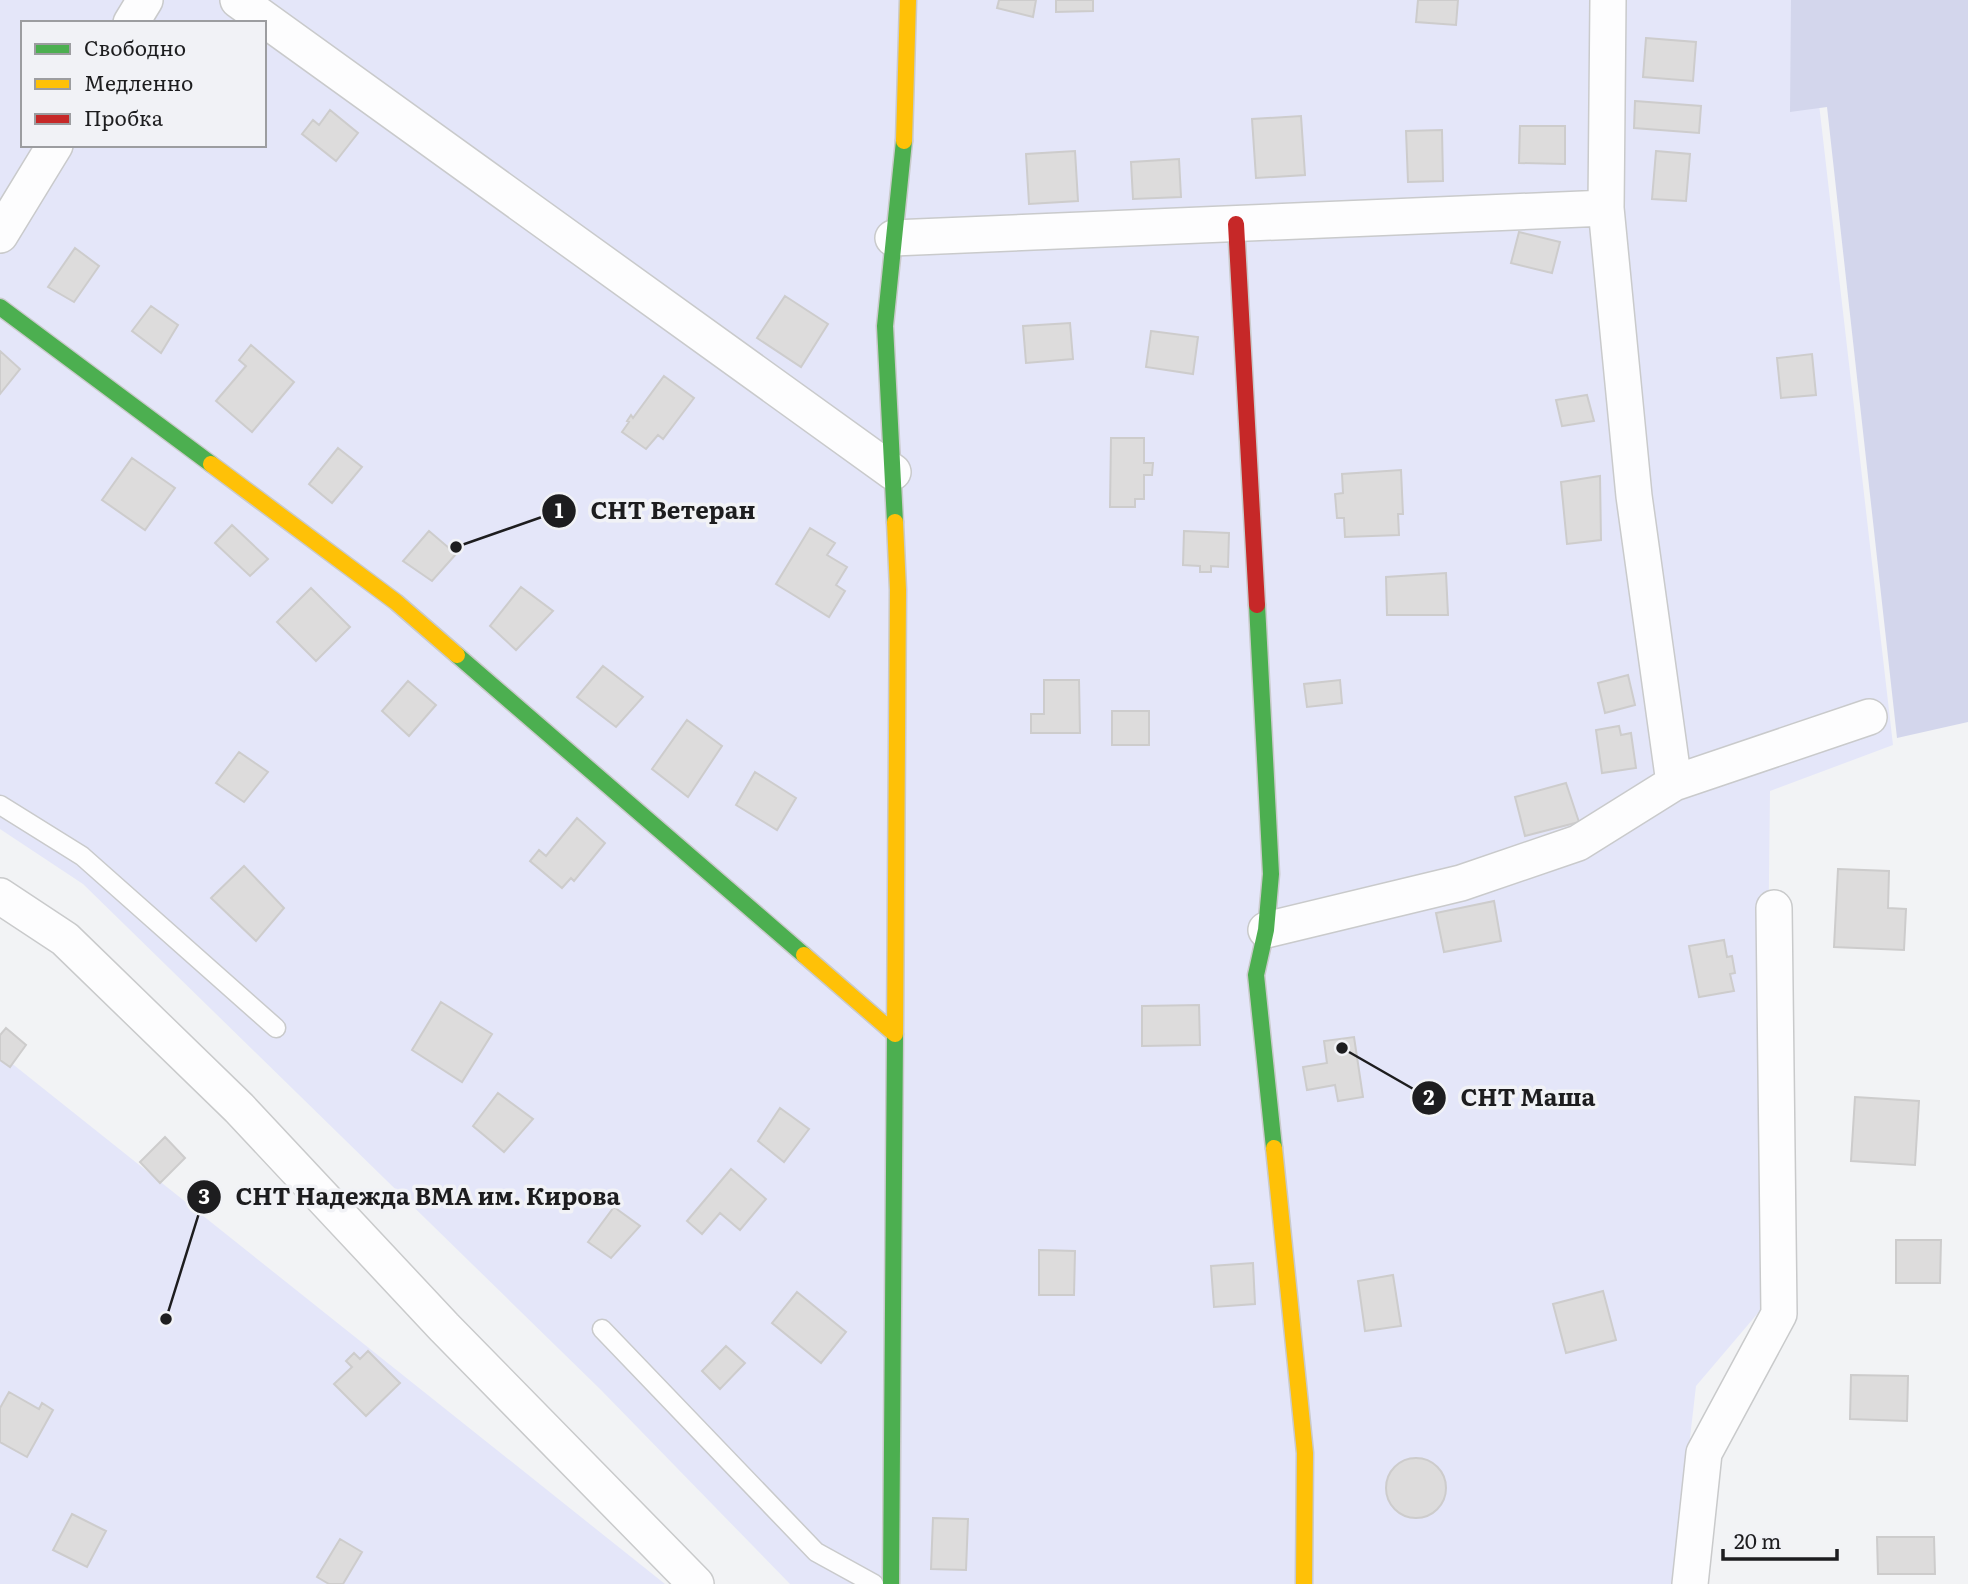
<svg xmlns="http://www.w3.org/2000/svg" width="1968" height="1584" viewBox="0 0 1968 1584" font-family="Literata,serif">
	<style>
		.green { fill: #e4e6f9; fill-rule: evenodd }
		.forest { fill: #d3d6ec }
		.building { fill: #dddcdc; stroke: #cdcccc; stroke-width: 2 }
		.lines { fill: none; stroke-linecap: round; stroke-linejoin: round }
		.lane-casing { stroke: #c9cacb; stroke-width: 21 }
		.street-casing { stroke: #c9cacb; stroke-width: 38 }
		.fast-casing { stroke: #c9cacb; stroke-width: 19 }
		.slow-casing { stroke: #c9cacb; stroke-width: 19 }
		.jam-casing { stroke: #c9cacb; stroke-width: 19 }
		.lane { stroke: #fdfdfe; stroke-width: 18 }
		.street { stroke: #fdfdfe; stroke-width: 35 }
		.fast { stroke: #4caf50; stroke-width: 16 }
		.slow { stroke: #ffc107; stroke-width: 16 }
		.jam { stroke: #c62828; stroke-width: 16 }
		.leader { fill: none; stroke: #1d1d1f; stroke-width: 2.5 }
		.callout-dot { fill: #1d1d1f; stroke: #f1f2f6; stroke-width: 2.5 }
		.mark-label { font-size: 21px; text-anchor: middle; font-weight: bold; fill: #fff }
		.callout-label { font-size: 24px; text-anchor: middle; font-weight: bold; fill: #1d1d1f; stroke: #f1f2f6; stroke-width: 7; stroke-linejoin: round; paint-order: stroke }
	</style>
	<rect width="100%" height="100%" fill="#f2f3f5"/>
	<path class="green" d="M0,0H1807L1893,745L1770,791L1764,1306L1696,1386L1673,1584H790L601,1390L83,884L0,829ZM23,23H264V145H23Z
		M0,1054L665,1584H0Z"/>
	<path class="forest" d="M1791,0H1968V722L1897,738L1827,107L1790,112Z"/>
	<path class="building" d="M999,0H1036L1033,17L997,8Z
		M1056,0H1093V11L1056,12Z
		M1418,0H1458L1456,25L1416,22Z
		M1646,38L1696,42L1693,81L1643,77Z
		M1635,101L1701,106L1699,133L1634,128Z
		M330,110L358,133L336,161L302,134L313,120L319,125Z
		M1301,116L1305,175L1256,178L1252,119Z
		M1520,126H1565V164L1519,163Z
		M1442,130L1443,181L1408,182L1406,131Z
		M1075,151L1078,201L1029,204L1026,154Z
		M1656,151L1690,154L1686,201L1652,199Z
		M1179,159L1181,197L1133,199L1131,162Z
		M1519,232L1560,242L1552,273L1511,263Z
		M75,248L99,266L74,302L48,287Z
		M785,296L828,324L801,367L757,338Z
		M151,306L178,325L161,353L132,331Z
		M1070,323L1073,359L1026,363L1023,326Z
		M1151,331L1198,337L1193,374L1146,367Z
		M251,345L294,382L252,432L216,401L246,366L239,360Z
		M0,351L20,369L0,394Z
		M1812,354L1816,395L1781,398L1777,358Z
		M664,376L694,398L663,439L658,435L646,449L622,432L629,422L627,421L631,415L633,418Z
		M1587,395L1594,421L1562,426L1556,400Z
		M1111,438H1144V463H1153L1152,475H1144V499H1135V507H1110Z
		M338,448L362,467L332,503L309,484Z
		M132,458L175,488L145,530L102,500Z
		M1401,470L1403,514H1398L1399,535L1345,537L1344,518H1337L1335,494L1343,493L1342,474Z
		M1600,476L1601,540L1567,544L1561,482Z
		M232,525L268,559L250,576L215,543Z
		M810,528L835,543L827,555L847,567L836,585L845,591L829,617L776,584Z
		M429,531L456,554L432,581L403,561Z
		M1184,531L1229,533L1228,567L1211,566V572H1200V566L1183,565Z
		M1446,573L1448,615H1387L1386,577Z
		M521,587L553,611L516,650L490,626Z
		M311,588L350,627L316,661L277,622Z
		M603,666L643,697L616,727L577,697Z
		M1628,675L1635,705L1605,713L1598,683Z
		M1044,680H1079L1080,733H1031V714H1044Z
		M1340,680L1342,703L1307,707L1304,684Z
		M408,681L436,705L409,736L382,711Z
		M1112,711H1149V745H1112Z
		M687,720L722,746L688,797L652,769Z
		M1619,726L1621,735L1631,733L1636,768L1602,773L1596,730Z
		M239,752L268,772L244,802L216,783Z
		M755,772L796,798L777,830L736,805Z
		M1566,783L1579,822L1525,836L1515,797Z
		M577,818L605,843L574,881L571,878L562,888L530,861L539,850L546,856Z
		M244,866L284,908L256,941L211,898Z
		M1838,869L1889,871L1888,908L1906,909L1904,950L1834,947Z
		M1494,901L1501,941L1444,952L1436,913Z
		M1724,940L1727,957L1732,956L1735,973L1730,974L1734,991L1699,997L1689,946Z
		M441,1002L492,1034L462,1082L412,1050Z
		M1199,1005L1200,1045L1142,1046V1006Z
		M6,1028L26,1045L10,1067L0,1060V1035Z
		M1354,1037L1363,1097L1338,1101L1335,1085L1307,1090L1303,1067L1327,1063L1324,1041Z
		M498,1093L533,1119L504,1152L473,1126Z
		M1855,1097L1919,1101L1915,1165L1851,1161Z
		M780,1108L809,1129L784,1162L758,1141Z
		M165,1137L185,1158L160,1183L140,1162Z
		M731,1169L766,1199L740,1230L720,1213L702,1234L687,1221Z
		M614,1207L640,1226L611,1258L588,1242Z
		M1896,1240H1941L1940,1283H1896Z
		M1039,1250L1075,1251L1074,1295H1039Z
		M1253,1263L1255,1304L1214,1307L1211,1266Z
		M1393,1275L1401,1326L1365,1331L1358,1281Z
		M1603,1291L1616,1340L1566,1353L1553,1304Z
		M797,1292L846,1332L821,1363L772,1323Z
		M726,1346L745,1363L720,1389L702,1371Z
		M368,1351L400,1383L366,1416L334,1384L352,1367L346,1361L354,1353L360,1359Z
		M1851,1375L1908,1376L1907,1421L1850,1419Z
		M9,1392L39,1409L42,1403L53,1410L27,1457L0,1442V1408Z
		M1386 1488a30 30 0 1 1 60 0a30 30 0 1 1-60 0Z
		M72,1514L106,1531L87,1567L53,1550Z
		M933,1518L968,1519L966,1570L931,1569Z
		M1877,1537H1934L1935,1574H1878Z
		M340,1539L362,1552L343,1584H329L317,1577Z"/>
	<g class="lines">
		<defs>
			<path id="lane" d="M0,805L82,856L276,1028
				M602,1329L816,1552L874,1584"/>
			<path id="street" d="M238,0L893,472
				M1608,0L1606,208L1634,496L1674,783
				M131,23L145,0
				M0,235L55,145
				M893,238L1606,208
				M0,896L65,939L239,1108L444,1327L696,1584
				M1266,930L1461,883L1578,843L1674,783L1869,717
				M1690,1584L1704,1453L1779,1314L1774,908"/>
			<path id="fast" d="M0,307L211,464
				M895,522L885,326L904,141
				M1257,605L1271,874L1266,930L1256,975L1274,1148
				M457,655L804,955
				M891,1584L895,1034"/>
			<path id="slow" d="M904,141L908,0
				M211,464L396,602L457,655
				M895,522L898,590L895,1034
				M804,955L895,1034
				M1274,1148L1305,1453L1304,1584"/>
			<path id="jam" d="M1236,224L1257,605"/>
		</defs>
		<use href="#lane" class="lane-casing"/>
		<use href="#street" class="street-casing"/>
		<use href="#fast" class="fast-casing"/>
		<use href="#slow" class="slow-casing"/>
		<use href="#jam" class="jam-casing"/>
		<use href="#lane" class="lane"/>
		<use href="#street" class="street"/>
		<use href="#fast" class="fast"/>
		<use href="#slow" class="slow"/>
		<use href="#jam" class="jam"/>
	</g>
	<path class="leader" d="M456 547L559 511M1342 1048L1429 1098M166 1319L204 1197"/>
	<g class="callout-dot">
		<circle cx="456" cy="547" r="7"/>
		<circle cx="1342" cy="1048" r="7"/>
		<circle cx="166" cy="1319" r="7"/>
		<circle cx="559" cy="511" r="18"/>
		<circle cx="1429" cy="1098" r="18"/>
		<circle cx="204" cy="1197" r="18"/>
	</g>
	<g class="mark-label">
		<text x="559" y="518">1</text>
		<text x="1429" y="1105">2</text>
		<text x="204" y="1204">3</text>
	</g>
	<g class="callout-label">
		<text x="673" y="519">СНТ Ветеран</text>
		<text x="1528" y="1106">СНТ Маша</text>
		<text x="428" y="1205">СНТ Надежда ВМА им. Кирова</text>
	</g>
	<rect x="21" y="21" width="245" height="126" fill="#f1f2f6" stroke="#9c9da0" stroke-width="2"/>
	<rect x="35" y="44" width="35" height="10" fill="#4caf50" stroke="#9c9da0" stroke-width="2"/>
	<text x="84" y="56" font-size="21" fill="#1d1d1f">Свободно</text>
	<rect x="35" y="79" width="35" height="10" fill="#ffc107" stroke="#9c9da0" stroke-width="2"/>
	<text x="84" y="91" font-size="21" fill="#1d1d1f">Медленно</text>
	<rect x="35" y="114" width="35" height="10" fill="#c62828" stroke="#9c9da0" stroke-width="2"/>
	<text x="84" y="126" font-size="21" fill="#1d1d1f">Пробка</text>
	<path d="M1723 1549v10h114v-10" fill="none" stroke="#1d1d1f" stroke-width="3.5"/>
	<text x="1734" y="1549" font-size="21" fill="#1d1d1f" stroke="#f1f2f6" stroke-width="5" paint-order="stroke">20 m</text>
</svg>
